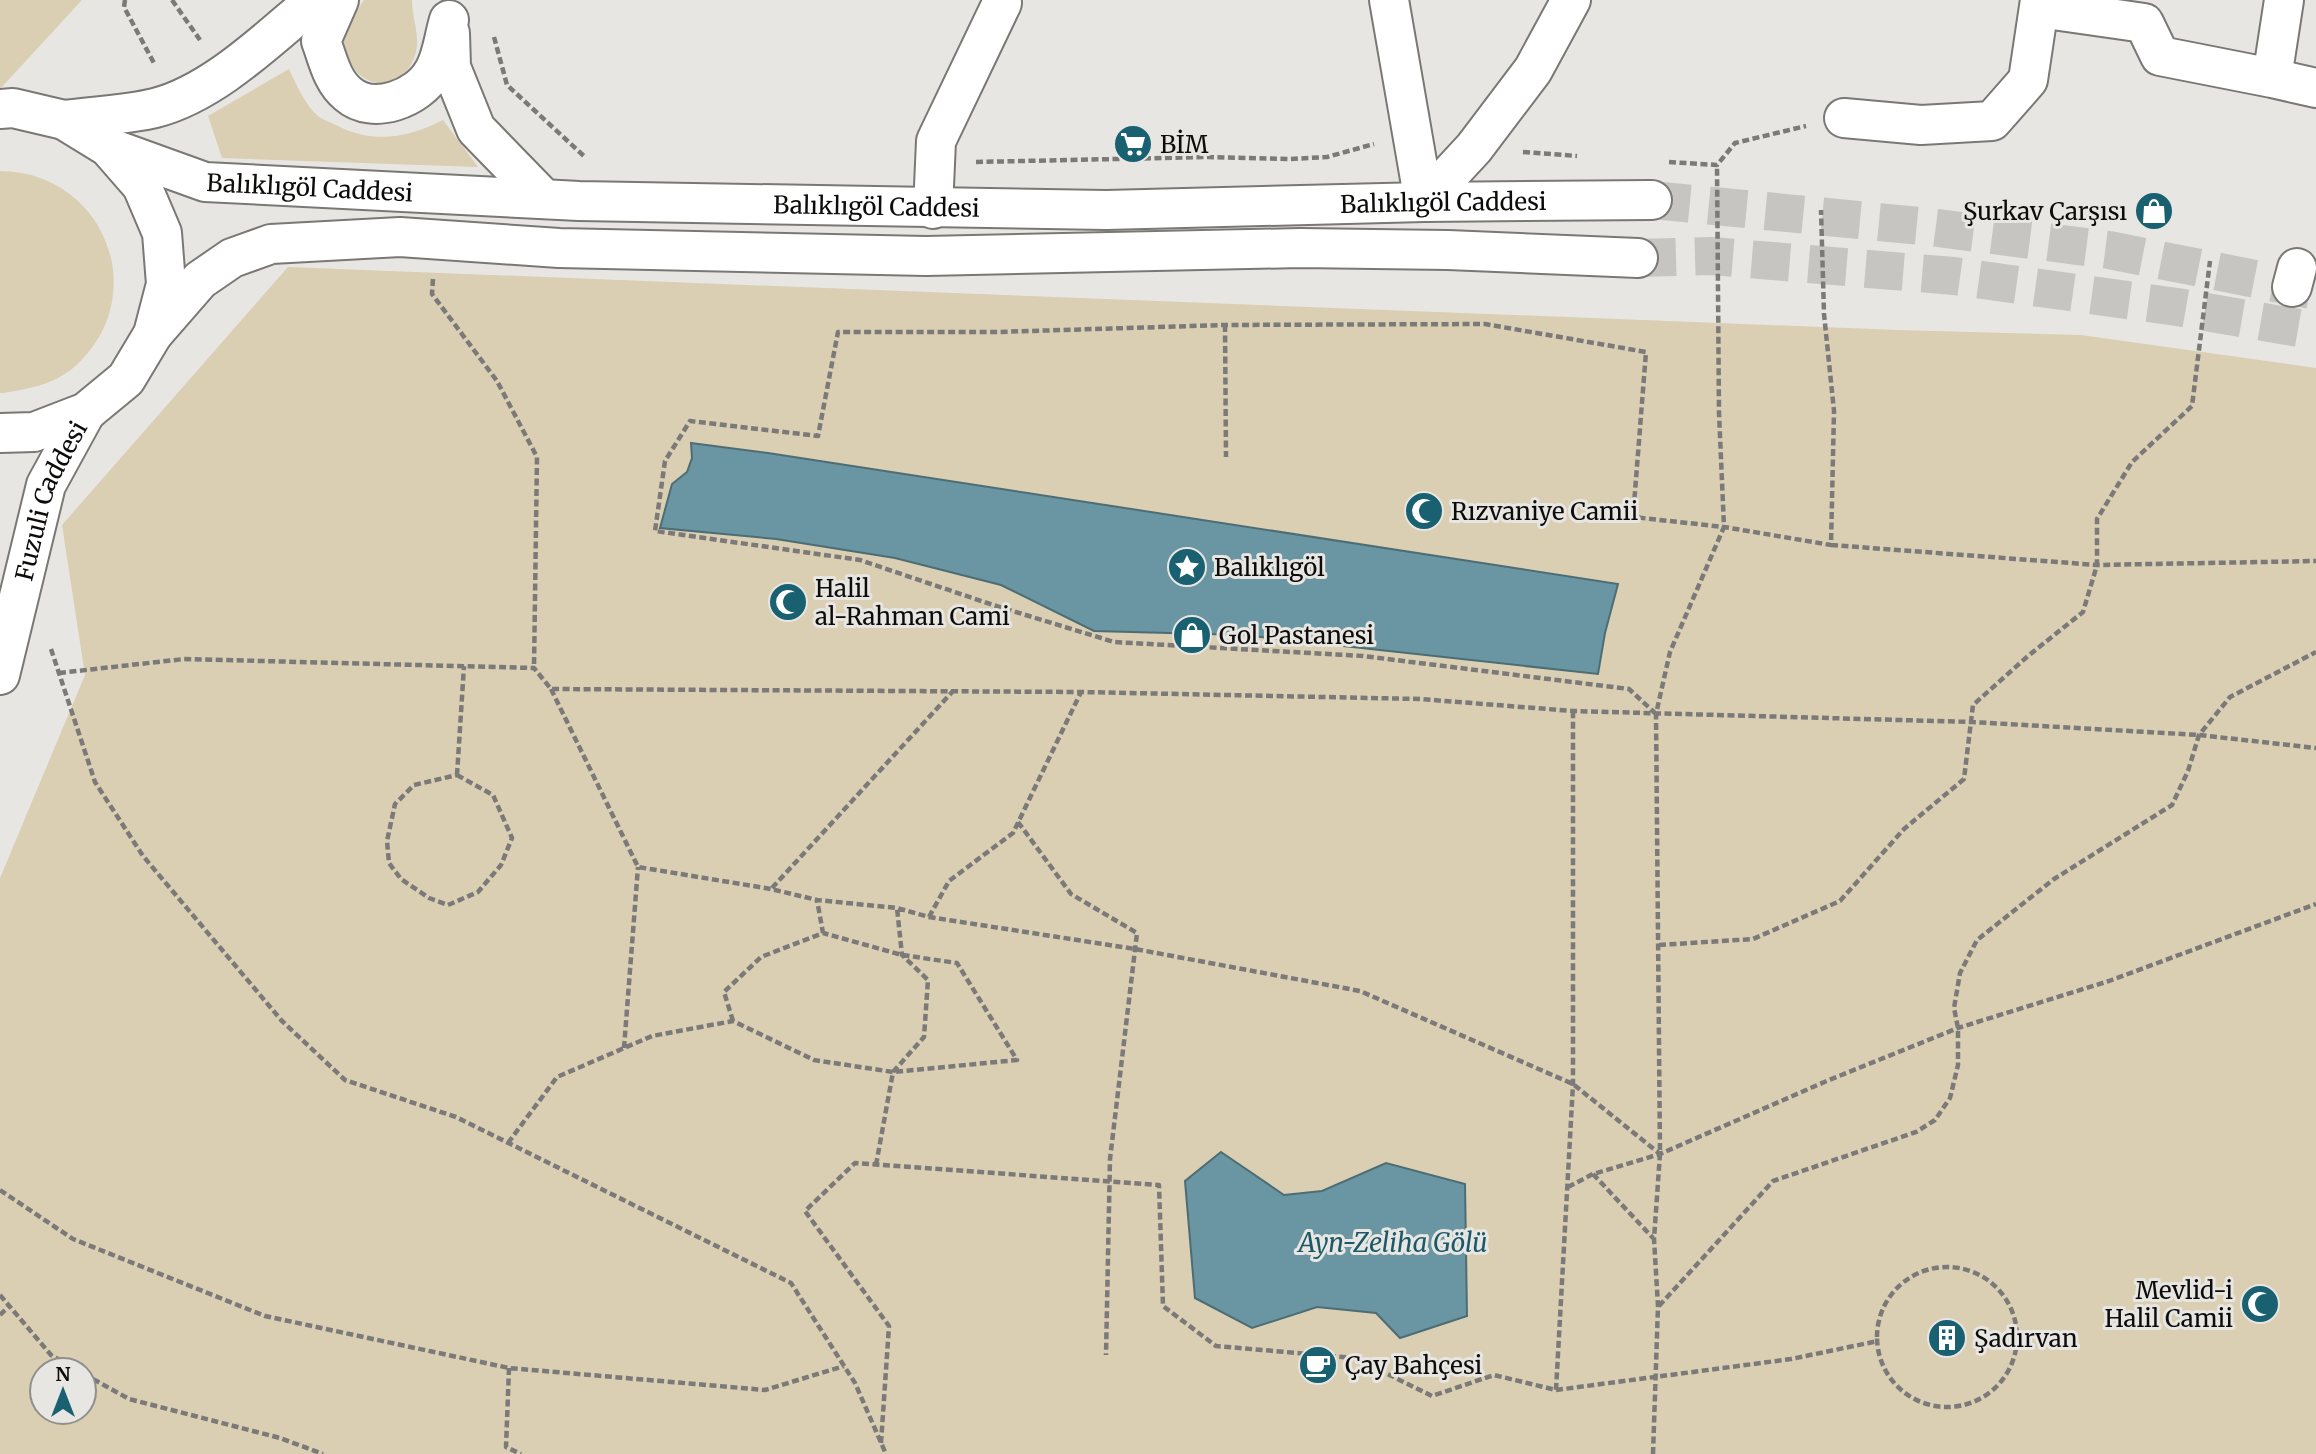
<svg xmlns="http://www.w3.org/2000/svg" width="2316" height="1454" viewBox="0 0 2316 1454" font-family="Merriweather,serif">
	<style>
		.green { fill: #daceb3; fill-rule: evenodd }
		.water { fill: #6996a2; stroke: #4d6d75; stroke-width: 2 }
		.lines { fill: none; stroke-linecap: round; stroke-linejoin: round }
		.major-tunnel { stroke: #c7c5c2; stroke-width: 38; stroke-dasharray: 38 19; stroke-linecap: butt }
		.minor-casing { stroke: #7a7874; stroke-width: 42 }
		.major-casing { stroke: #7a7874; stroke-width: 42 }
		.path { stroke: #7c7a78; stroke-width: 4.5; stroke-dasharray: 7 3.5; stroke-linecap: butt }
		.minor { stroke: #fff; stroke-width: 38 }
		.major { stroke: #fff; stroke-width: 38 }
		.labels { text-anchor: middle; dominant-baseline: central; stroke-width: 6; stroke-linejoin: round; paint-order: stroke }
		.poi-label { font-size: 24px; fill: #0d0c0b; stroke: #e8e6e2; text-anchor: start }
		.street-label { font-size: 24px; fill: #0d0c0b; stroke: #e8e6e2 }
		.water-label { font-size: 26px; font-style: italic; fill: #1b5968; stroke: #e8e6e2 }
	</style>
	<rect width="100%" height="100%" fill="#e8e6e2"/>
	<path class="green" d="M0,0H82L0,89Z
		M364,0H412C412,21 422,38 414,58C401,91 363,91 349,60C347,55 344,49 344,44C343,28 356,13 364,0Z
		M289,69C296,84 305,105 318,116C323,120 332,123 338,126C374,144 408,138 443,120L478,167L222,158L208,116Z
		M0,171C106,172 154,298 73,368C53,385 27,389 3,393H0Z
		M288,267L1898,330L2081,335L2316,368V1454H0V878L85,675L62,525ZM42,1370H84V1412H42Z"/>
	<path class="water" d="M691,443L768,453L1618,584L1605,633L1598,674L1243,635L1094,631L1001,585L895,558L776,539L660,528L672,484L687,472L692,458Z
		M1221,1152L1284,1195L1322,1191L1386,1163L1465,1184L1467,1316L1400,1338L1376,1313L1317,1307L1252,1328L1195,1298L1185,1181Z"/>
	<g class="lines">
		<path class="major-tunnel" d="M1652,200L1930,227L2109,250L2316,291
			M1638,258L1711,256L1954,276L2177,307L2316,331"/>
		<defs>
			<path id="minor" d="M1389,0L1424,202
				M2039,8L2144,23L2160,56L2272,78L2316,88
				M2272,78L2284,0
				M1844,118L1921,125L1992,121L2028,80L2040,0
				M933,209L936,141L1002,3
				M2292,287L2297,268"/>
			<g id="major">
				<path d="M339,0L321,41C328,60 332,81 348,94C373,116 419,98 433,72C442,58 444,36 449,20"/>
				<path d="M450,33L451,67L476,129L543,198"/>
				<path d="M0,109L13,108L64,120L108,147L142,186L162,233L166,284L153,334L126,379L86,412L34,432L0,433"/>
				<path d="M64,120C94,116 126,115 155,108C214,93 269,38 315,0"/>
				<path id="s1" d="M108,147L205,182L579,201L1106,210L1424,202L1652,200"/>
				<path d="M1424,202L1474,148L1533,70L1571,0"/>
				<path d="M153,334L200,280L232,258L271,244L400,237L559,248L926,256L1300,248L1448,250L1638,258"/>
				<path id="s2" d="M0,675L46,485L86,412"/>
			</g>
		</defs>
		<use href="#minor" class="minor-casing"/>
		<use href="#major" class="major-casing"/>
		<path class="path" d="M125,0L124,7L155,65
			M172,0L200,40
			M494,37L507,85L585,157
			M1523,152L1577,156
			M976,162L1208,157L1290,159L1327,157L1374,144
			M1669,162L1717,165L1735,143L1806,126
			M433,279L432,294L497,381L537,457L534,668
			M1225,325L1226,457
			M1831,545L2097,565L2316,561
			M51,649L95,782L143,856L282,1021L345,1080L456,1117L791,1283L855,1383L886,1454
			M59,673L184,659L534,668L551,689L1081,692L1420,699L1573,711L1972,722L2199,735L2316,748
			M551,689L638,867L771,889L817,900L897,908L929,917L1135,949L1360,991L1573,1084L1660,1154
			M1656,714L1629,689L1363,656L1114,642L993,605L860,560L655,531L665,461L690,421L818,436L838,332H997L1225,325L1485,324L1646,352L1633,517L1724,527L1831,545L1834,411L1824,314L1821,210
			M457,775L493,795L512,838L501,865L478,892L448,905L429,898L401,879L389,863L387,841L395,804L414,785Z
			M457,775L464,666
			M1018,822L1071,894L1137,933L1110,1159L1106,1355
			M772,888L953,691
			M929,917L949,881L1013,833L1081,692
			M1659,945L1753,939L1840,901L1904,829L1964,779L1973,705L2028,656L2083,612L2097,565V519L2132,462L2192,406L2210,261
			M733,1021L724,992L761,957L823,933L817,900
			M624,1048L638,867
			M508,1143L557,1077L652,1036L733,1021L814,1060L893,1072L1017,1060L957,963L902,955L823,933
			M876,1165L893,1072L924,1037L928,980L902,955L897,908
			M1593,1174L1653,1238
			M1568,1187L1593,1174L1660,1154L1829,1080L1958,1028L2109,981L2316,904
			M0,1190L73,1239L265,1316L509,1368L765,1390L844,1366
			M1877 1337a70 70 0 1 1 140 0a70 70 0 1 1-140 0Z
			M0,1295L51,1355L77,1370
			M1659,1306L1773,1181L1916,1132L1935,1120L1950,1098L1958,1065V1028L1954,1008L1960,973L1977,940L2054,879L2172,805L2188,771L2199,735L2230,697L2316,652
			M0,1315L9,1306
			M509,1368L506,1447L521,1454
			M84,1374L129,1399L280,1438L323,1454
			M1556,1390L1791,1359L1878,1341
			M881,1443L889,1326L805,1211L855,1163L1159,1185L1163,1306L1216,1346L1355,1358L1432,1396L1494,1375L1556,1390L1573,1084V711
			M1653,1454L1658,1306L1654,1239L1660,1154L1656,714L1670,652L1724,527L1719,413L1717,165"/>
		<use href="#minor" class="minor"/>
		<use href="#major" class="major"/>
	</g>
	<defs>
		<symbol id="supermarket-disc" viewBox="-11 -11 22 22"><circle r="9.5" fill="#196071" stroke="#e8e6e2"/><path d="M-6-5.5h2.5l.6 2H6L4.5 2H-2.5L-4.4-4H-6ZM-1.5 3.2a1.3 1.3 0 1 0 .1 0ZM3 3.2a1.3 1.3 0 1 0 .1 0Z" fill="#fff"/></symbol>
		<symbol id="shop-disc" viewBox="-11 -11 22 22"><circle r="9.5" fill="#196071" stroke="#e8e6e2"/><path d="M-5-2.5h2.3a2.7 3.5 0 0 1 5.4 0H5L5.5 6h-11ZM-1.5-2.5h3a1.5 2.3 0 0 0-3 0Z" fill="#fff"/></symbol>
		<symbol id="mosque-disc" viewBox="-11 -11 22 22"><circle r="9.5" fill="#196071" stroke="#e8e6e2"/><path d="M3.5-4.9A6 6 0 1 0 3.5 4.9A5 5 0 1 1 3.5-4.9Z" fill="#fff"/></symbol>
		<symbol id="sight-disc" viewBox="-11 -11 22 22"><circle r="9.5" fill="#196071" stroke="#e8e6e2"/><path d="M0-6L1.8-2.2L6-1.7L2.9 1.2L3.7 5.4L0 3.3L-3.7 5.4L-2.9 1.2L-6-1.7L-1.8-2.2Z" fill="#fff"/></symbol>
		<symbol id="building-disc" viewBox="-11 -11 22 22"><circle r="9.5" fill="#196071" stroke="#e8e6e2"/><path d="M-4-6H4V6H1V3H-1V6H-4ZM-2.5-4.3h1.7v1.8h-1.7ZM.8-4.3h1.7v1.8H.8ZM-2.5-1h1.7V.8h-1.7ZM.8-1h1.7V.8H.8Z" fill="#fff"/></symbol>
		<symbol id="cafe-disc" viewBox="-11 -11 22 22"><circle r="9.5" fill="#196071" stroke="#e8e6e2"/><path d="M-5.5-4.5H6V0H3Q3 3.5 0 3.5H-2.5Q-5.5 3.5-5.5 0ZM3-3.2v2h1.7v-2ZM-6 4.5H4V6H-6Z" fill="#fff"/></symbol>
	</defs>
	<g fill-rule="evenodd">
		<use href="#supermarket-disc" x="1111" y="122" width="44" height="44"/>
		<use href="#shop-disc" x="2132" y="189" width="44" height="44"/>
		<use href="#mosque-disc" x="1402" y="489" width="44" height="44"/>
		<use href="#sight-disc" x="1165" y="545" width="44" height="44"/>
		<use href="#mosque-disc" x="766" y="580" width="44" height="44"/>
		<use href="#shop-disc" x="1170" y="613" width="44" height="44"/>
		<use href="#mosque-disc" x="2238" y="1282" width="44" height="44"/>
		<use href="#building-disc" x="1925" y="1316" width="44" height="44"/>
		<use href="#cafe-disc" x="1296" y="1343" width="44" height="44"/>
	</g>
	<g class="labels">
		<g class="poi-label">
			<text x="1160" y="144">BİM</text>
			<text x="2127" y="211" text-anchor="end">Şurkav Çarşısı</text>
			<text x="1451" y="511">Rızvaniye Camii</text>
			<text x="1214" y="567">Balıklıgöl</text>
			<text x="815" y="588">Halil<tspan x="815" dy="28">al-Rahman Cami</tspan></text>
			<text x="1219" y="635">Gol Pastanesi</text>
			<text x="2233" y="1290" text-anchor="end">Mevlid-i<tspan x="2233" dy="28">Halil Camii</tspan></text>
			<text x="1974" y="1338">Şadırvan</text>
			<text x="1345" y="1365">Çay Bahçesi</text>
		</g>
		<g class="street-label">
			<text stroke="none"><textPath href="#s1" startOffset="208">Balıklıgöl Caddesi</textPath></text>
			<text stroke="none"><textPath href="#s1" startOffset="1342">Balıklıgöl Caddesi</textPath></text>
			<text stroke="none"><textPath href="#s1" startOffset="775">Balıklıgöl Caddesi</textPath></text>
			<text stroke="none"><textPath href="#s2" startOffset="182">Fuzuli Caddesi</textPath></text>
		</g>
		<g class="water-label">
			<text x="1393" y="1242">Ayn-Zeliha Gölü</text>
		</g>
	</g>
	<g transform="translate(63 1391)"><circle r="33" fill="#e8e6e2" stroke="#908f8c" stroke-width="2"/>
	<path d="M0-5L12 26L0 18L-12 26Z" fill="#196071"/>
	<text y="-10" font-size="19" font-weight="bold" text-anchor="middle" fill="#0d0c0b">N</text>
	</g>
</svg>
